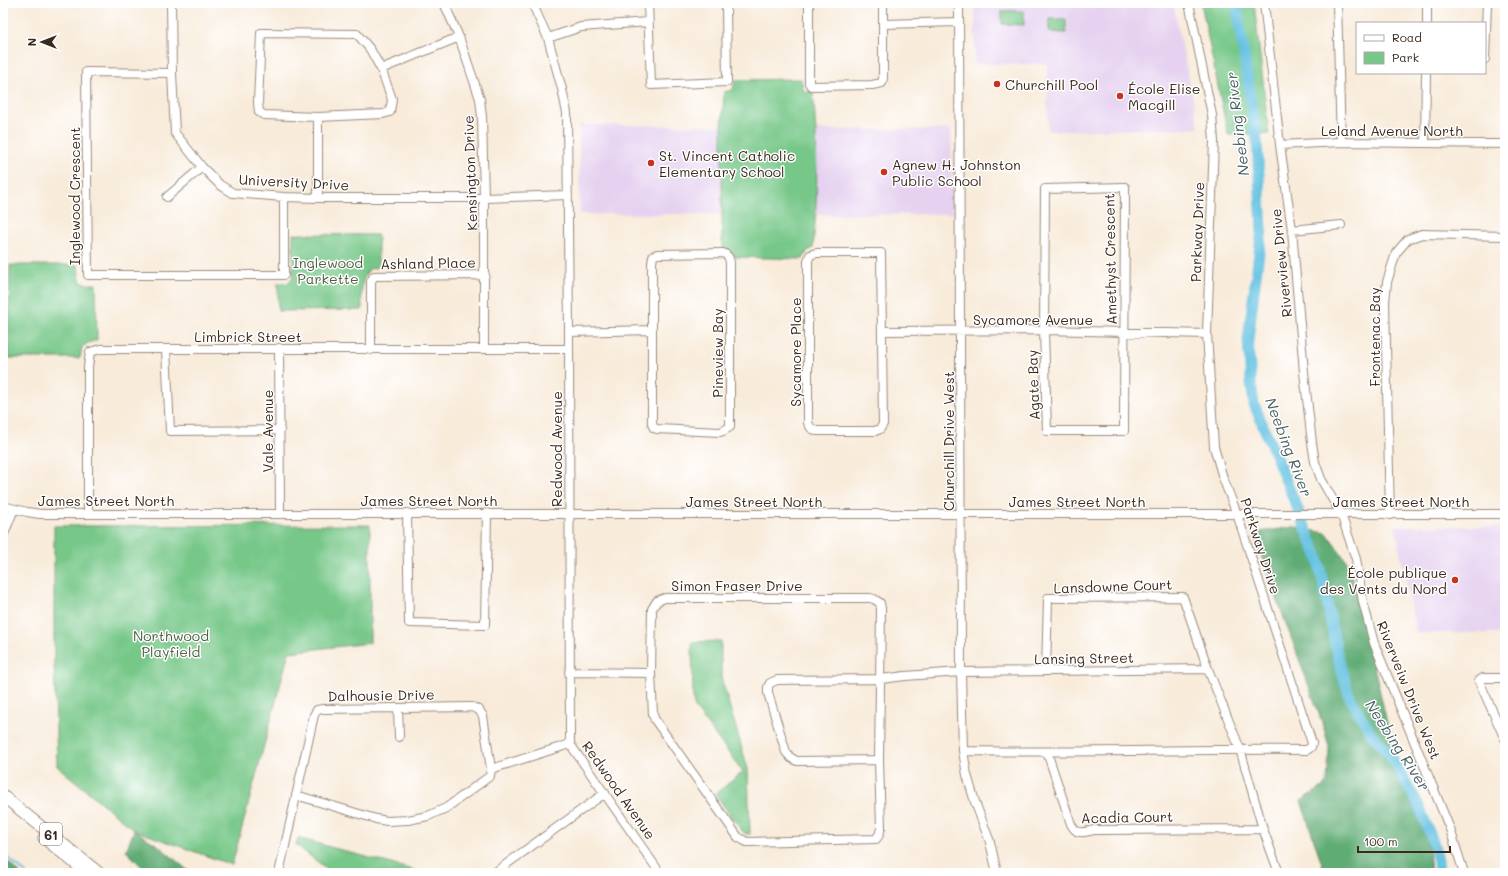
<svg xmlns="http://www.w3.org/2000/svg" width="1508" height="876" viewBox="0 0 1508 876" font-family="Mali,sans-serif">
	<style>
		.built { fill: #e6d2f0 }
		.green { fill: #76c788; stroke: #587853 }
		.forest { fill: #60ac74; stroke: #4e6b49 }
		.lines { fill: none; stroke-linecap: round; stroke-linejoin: round }
		.stream { stroke: #63c1e1; stroke-width: 2 }
		.river { stroke: #63c1e1; stroke-width: 11 }
		.minor-casing { stroke: #9a8a7c; stroke-width: 10 }
		.highway-casing { stroke: #9a8a7c; stroke-width: 13 }
		.minor { stroke: #fff; stroke-width: 8 }
		.highway { stroke: #fff; stroke-width: 11 }
		.poi-dot { fill: #c8321e; stroke: #fff; stroke-width: 1.5 }
		.labels { text-anchor: middle; dominant-baseline: central; stroke-width: 3; stroke-linejoin: round; paint-order: stroke }
		.shield { fill: #fff; stroke: #766a62; stroke-width: 1 }
		.shield-label { font-size: 13px; font-weight: bold; fill: #3b2a1e }
		.poi-label { font-size: 14px; fill: #3b2a1e; stroke: #fff; text-anchor: start }
		.street-label { font-size: 14px; fill: #3b2a1e; stroke: #fff }
		.park-label { font-size: 14px; fill: #506143; stroke: #fff }
		.water-label { font-size: 15px; font-style: italic; fill: #495f62; stroke: #fff }
	</style>
	<rect width="100%" height="100%" fill="#fff"/>
	<filter id="ink" filterUnits="userSpaceOnUse"><feTurbulence type="fractalNoise" baseFrequency=".025" numOctaves="2"/><feDisplacementMap in="SourceGraphic" scale="8" xChannelSelector="R" yChannelSelector="G"/><feConvolveMatrix kernelMatrix="1 2 1 2 8 2 1 2 1" color-interpolation-filters="sRGB"/></filter>
	<filter id="wash" filterUnits="userSpaceOnUse"><feTurbulence type="fractalNoise" baseFrequency=".012" numOctaves="4" result="noise"/><feDisplacementMap in="SourceGraphic" scale="16" xChannelSelector="R" yChannelSelector="G"/><feGaussianBlur stdDeviation="0.9" result="paint"/><feColorMatrix in="noise" values="0 0 0 0 0 0 0 0 0 0 0 0 0 0 0 0 0 1.4 0 .05"/><feComposite in="paint" operator="in"/></filter>
	<g filter="url(#wash)">
		<rect width="100%" height="100%" fill="#f8ebda"/>
		<path class="built" d="M975,3H1173L1199,128L1048,131L1047,64H975Z
			M579,125L722,126V214H580Z
			M951,129L952,214L816,215V130Z
			M1395,525L1406,526L1505,527V633H1416Z"/>
		<path class="green" d="M1201,3H1254L1269,134L1228,135Z
			M1002,11H1024V25L1002,24Z
			M1049,19H1066V33L1049,32Z
			M801,79L804,92H813C818,144 818,197 813,248L808,250L803,259L734,257C731,251 729,249 722,249V126L724,92L733,90L735,80Z
			M293,234L378,235V267L369,269C359,283 362,294 362,310L278,311V283H288L292,278L293,275Z
			M10,265H78L79,275L81,282L88,284H96L97,340L88,343L82,347L80,358H8Z
			M370,525V643L289,652L232,865L134,830L57,766L54,658V526Z
			M721,641V677L748,769L750,834H746L741,830L715,794L743,772L695,708L693,701L692,642Z
			M298,838L424,873H332L296,845Z"/>
		<path class="forest" d="M1293,527L1327,533L1347,562L1360,604L1398,771L1428,841L1431,873H1325L1301,801L1327,784L1329,747L1323,725L1253,533Z
			M134,830L159,846L191,873H148L126,851Z
			M3,858L20,873H3Z"/>
		<g class="lines">
			<path class="stream" d="M3,854L26,873"/>
			<path class="river" d="M1236,3L1257,140L1262,229L1248,340L1251,383L1254,404L1318,558L1338,658L1350,698L1371,733L1389,753L1418,804L1432,839L1438,860L1439,873"/>
		</g>
	</g>
	<g filter="url(#ink)">
		<g class="lines">
			<defs>
				<path id="minor" d="M171,3L172,73L175,133L202,167L220,185L233,193L284,197L318,198H484L568,195
					M444,3L459,37L480,99L482,117L484,198V349
					M532,3L548,38L562,89L567,113L569,332L570,744L660,873
					M648,3L651,85L727,82L726,3
					M809,3V83L811,86L872,85L882,83L883,78V3
					M959,3L961,672L963,751L967,775L975,802L990,842L997,873
					M1264,3L1280,145L1292,230L1304,372L1312,443L1315,462L1321,479L1341,514L1356,559L1363,602L1374,643L1450,829L1464,873
					M1337,3L1341,142
					M1427,23V3
					M883,24L959,22
					M261,33L357,34L370,49L381,69L392,99L390,112L383,114L318,117L264,115L259,112L258,103Z
					M548,38L581,27L648,22
					M1485,59L1487,3
					M381,69L459,37
					M172,73L86,72L88,275H284V197
					M1425,142L1426,73
					M1280,145L1341,142L1505,144
					M1125,187L1124,431H1047L1044,330L1045,189Z
					M167,197L202,167
					M318,198V117
					M1292,230L1341,225
					M723,253C728,255 729,257 730,263V427L723,431L720,432L657,429L654,428L652,424V263L653,256L657,254Z
					M816,253H881L883,424L880,429L875,431H816L811,428L808,423V261L810,255Z
					M883,331L1044,330L1207,334
					M569,332L652,330
					M279,348L280,514
					M166,349L170,431L280,430
					M371,350V281L374,276L485,275
					M3,506L27,512L40,514H1505
					M407,513L409,623L485,625L487,513
					M88,514V367L90,352L101,349H569
					M1390,515L1385,302L1387,282L1396,253L1408,239L1422,234L1505,236
					M3,536L14,509
					M665,598H870L874,599L880,603L881,609L879,760L881,828L879,835L876,839L747,842L743,840L738,837L655,720L653,715L651,673L652,609L657,601Z
					M1046,671L1048,598L1183,597L1208,669L1240,749L1263,829L1279,873
					M569,672L651,673
					M1505,678H1483L1479,681L1505,739
					M398,708L399,737
					M963,751C1078,753 1192,749 1307,750L1311,747L1312,743L1237,514L1223,478L1214,447L1207,334L1214,141L1212,115L1189,3
					M1047,752L1071,824C1077,836 1083,832 1094,830L1263,829
					M879,760L797,761L791,758L786,752L768,693V687L770,683L777,680L881,679L905,676L961,672L1208,669
					M491,769L570,744
					M279,873L314,715L317,710L323,709L472,707L479,710L483,716L491,769L490,776L446,808L428,816L408,820L387,821L376,819L296,795
					M494,873L605,793"/>
				<path id="highway" d="M3,796L99,873
					M44,838L87,873"/>
			</defs>
			<use href="#minor" class="minor-casing"/>
			<use href="#highway" class="highway-casing"/>
			<use href="#minor" class="minor"/>
			<use href="#highway" class="highway"/>
		</g>
	</g>
	<g class="poi-dot">
		<circle cx="997" cy="84" r="4"/>
		<circle cx="1120" cy="96" r="4"/>
		<circle cx="651" cy="163" r="4"/>
		<circle cx="884" cy="172" r="4"/>
		<circle cx="1455" cy="580" r="4"/>
	</g>
	<g class="labels">
		<rect class="shield" x="40" y="823" width="22" height="22" rx="3"/>
		<g class="shield-label">
			<text x="51" y="834">61</text>
		</g>
		<g class="poi-label">
			<text x="1005" y="84">Churchill Pool</text>
			<text x="1128" y="88">École Elise<tspan x="1128" dy="16">Macgill</tspan></text>
			<text x="659" y="155">St. Vincent Catholic<tspan x="659" dy="16">Elementary School</tspan></text>
			<text x="892" y="164">Agnew H. Johnston<tspan x="892" dy="16">Public School</tspan></text>
			<text x="1447" y="572" text-anchor="end">École publique<tspan x="1447" dy="16">des Vents du Nord</tspan></text>
		</g>
		<g class="street-label">
			<text x="1392" y="130">Leland Avenue North</text>
			<text transform="translate(470 173) rotate(-92)">Kensington Drive</text>
			<text transform="translate(294 182) rotate(3)">University Drive</text>
			<text transform="translate(74 196) rotate(-90)">Inglewood Crescent</text>
			<text transform="translate(1197 232) rotate(-88)">Parkway Drive</text>
			<text transform="translate(1110 259) rotate(-91)">Amethyst Crescent</text>
			<text transform="translate(428 263) rotate(-1)">Ashland Place</text>
			<text transform="translate(1281 263) rotate(-96)">Riverview Drive</text>
			<text x="1033" y="319">Sycamore Avenue</text>
			<text x="248" y="336">Limbrick Street</text>
			<text transform="translate(1374 337) rotate(-90)">Frontenac Bay</text>
			<text transform="translate(795 352) rotate(-90)">Sycamore Place</text>
			<text transform="translate(717 353) rotate(-90)">Pineview Bay</text>
			<text transform="translate(1033 385) rotate(-92)">Agate Bay</text>
			<text transform="translate(267 431) rotate(-90)">Vale Avenue</text>
			<text transform="translate(948 441) rotate(-90)">Churchill Drive West</text>
			<text transform="translate(556 449) rotate(-90)">Redwood Avenue</text>
			<text x="106" y="500">James Street North</text>
			<text x="429" y="500">James Street North</text>
			<text x="754" y="501">James Street North</text>
			<text x="1077" y="501">James Street North</text>
			<text x="1401" y="501">James Street North</text>
			<text transform="translate(1261 546) rotate(72)">Parkway Drive</text>
			<text x="737" y="585">Simon Fraser Drive</text>
			<text transform="translate(1113 586) rotate(-2)">Lansdowne Court</text>
			<text transform="translate(1084 658) rotate(-1)">Lansing Street</text>
			<text transform="translate(1409 690) rotate(68)">Riverveiw Drive West</text>
			<text transform="translate(381 695) rotate(-1)">Dalhousie Drive</text>
			<text transform="translate(619 790) rotate(55)">Redwood Avenue</text>
			<text transform="translate(1127 817) rotate(-1)">Acadia Court</text>
		</g>
		<g class="park-label">
			<text x="328" y="262">Inglewood<tspan x="328" dy="16">Parkette</tspan></text>
			<text x="171" y="635">Northwood<tspan x="171" dy="16">Playfield</tspan></text>
		</g>
		<g class="water-label">
			<text transform="translate(1237 124) rotate(-97)">Neebing River</text>
			<text transform="translate(1289 447) rotate(69)">Neebing River</text>
			<text transform="translate(1398 745) rotate(57)">Neebing River</text>
		</g>
	</g>
	<rect width="1508" height="876" fill="none" stroke="#fff" stroke-width="16"/>
	<rect x="1356" y="22" width="130" height="52" fill="#ffffff" stroke="#b1aaa5"/>
	<rect x="1364" y="35" width="20" height="6" fill="#ffffff" stroke="#b1aaa5"/>
	<text x="1392" y="42" font-size="12" fill="#3b2a1e">Road</text>
	<rect x="1364" y="52" width="20" height="12" fill="#76c788" stroke="#b1aaa5"/>
	<text x="1392" y="62" font-size="12" fill="#3b2a1e">Park</text>
	<g transform="translate(42 42) rotate(270)" stroke="#ffffff" stroke-width="3" paint-order="stroke">
	<path d="M0-3L7 15L0 10L-7 15Z" fill="#3b2a1e"/>
	<text y="-6" font-size="11" font-weight="bold" text-anchor="middle" fill="#3b2a1e">N</text>
	</g>
	<path d="M1358 846v6h92v-6" fill="none" stroke="#3b2a1e" stroke-width="2"/>
	<text x="1364" y="846" font-size="12" fill="#3b2a1e" stroke="#ffffff" stroke-width="3" paint-order="stroke">100 m</text>
</svg>
